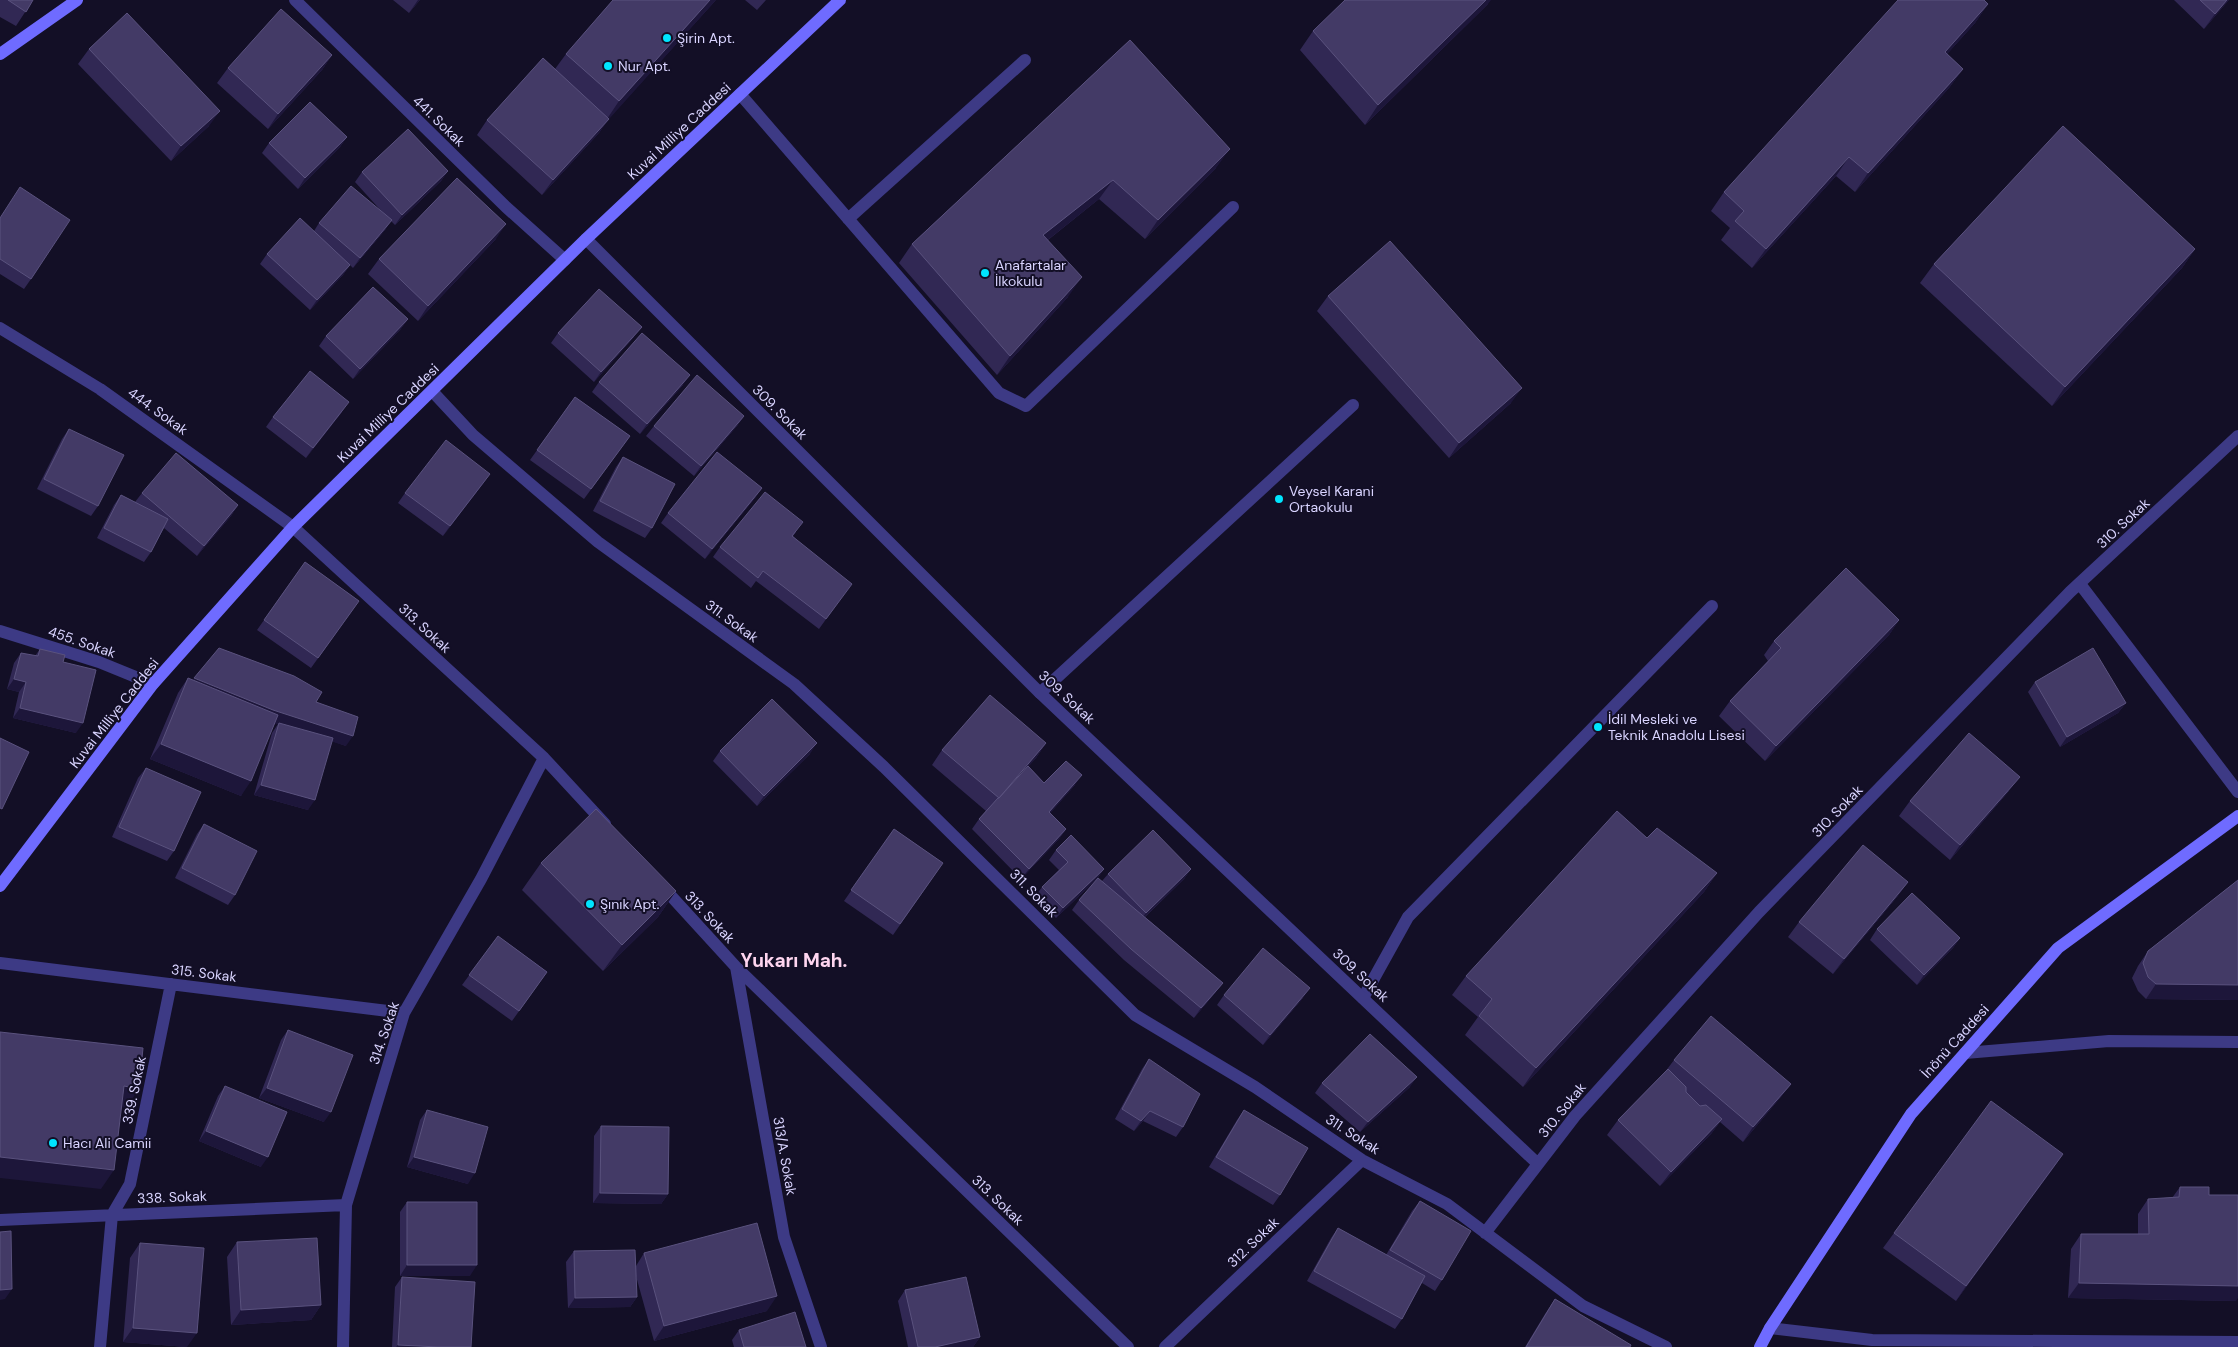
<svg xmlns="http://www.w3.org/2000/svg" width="2238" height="1347" viewBox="0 0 2238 1347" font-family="'DM Sans',sans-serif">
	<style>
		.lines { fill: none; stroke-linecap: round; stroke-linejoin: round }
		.lane { stroke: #3d3a85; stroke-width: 12 }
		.street { stroke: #3d3a85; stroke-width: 12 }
		.secondary { stroke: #6f6bff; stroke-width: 12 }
		.wall { fill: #312854 }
		.shaded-wall { fill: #1d163a }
		.building { fill: #433a66; stroke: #5a527e }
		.poi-dot { fill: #00e5ff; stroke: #130f26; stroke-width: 2 }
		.labels { text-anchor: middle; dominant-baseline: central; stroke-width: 4; stroke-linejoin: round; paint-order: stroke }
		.poi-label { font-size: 14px; fill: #d9d4ff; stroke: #130f26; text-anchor: start }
		.street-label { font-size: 14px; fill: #d9d4ff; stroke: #130f26 }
		.district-label { font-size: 19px; font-weight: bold; fill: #ffd6f0; stroke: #130f26 }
	</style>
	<rect width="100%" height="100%" fill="#130f26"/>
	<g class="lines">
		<path class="lane" d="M740,94L999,393L1026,406L1233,207
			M848,219L1025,60
			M1040,693L1353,405
			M1363,998L1408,917L1712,606"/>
		<path class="street" d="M295,0L506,207L565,260
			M586,239L1040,693L1538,1164
			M0,328L100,389L293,527L544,758L605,824
			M432,391L473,435L598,542L794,684L884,767L1135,1015L1255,1087L1362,1160L1447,1204L1583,1306L1666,1347
			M2080,584L2238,792
			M0,631L99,662L153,684
			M661,885L736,967L1128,1347
			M0,963L404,1013
			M736,967L784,1237L821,1347
			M1965,1053L2109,1041L2238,1042
			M0,1220L346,1205
			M1485,1233L1575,1116L1759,912L2070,592L2238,436
			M1770,1328L1872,1340L2238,1342
			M100,1347L112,1215L130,1184L171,984
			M343,1347L346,1205L404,1013L481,879L544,758
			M1165,1347L1362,1160"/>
		<path class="secondary" d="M0,54L77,0
			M0,886L153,684L293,527L586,239L840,0
			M1760,1347L1770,1328L1911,1114L2058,948L2238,816"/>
	</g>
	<path class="wall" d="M0,0H33L16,26L0,17Z
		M393,0H420L409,13Z
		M716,0L609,118L599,133L542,195L477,135L487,120L555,69L566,54Z
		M745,0H766L757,10Z
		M2174,0H2229L2204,29Z
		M1488,4L1365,125L1300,50L1313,31Z
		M1988,4L1975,23L1947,54L1963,69L1949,88L1855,192L1836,176L1752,268L1721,240L1730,228L1711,211L1724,192Z
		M1130,40L1216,168L1145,239L1099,199L1048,240L1068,297L997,375L899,263L912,244Z
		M89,49L209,126L171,161L78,64Z
		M332,55L322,70L268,129L217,83L228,68Z
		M347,137L340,147L298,189L262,153L269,143Z
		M448,171L441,181L395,225L391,221L385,230L353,268L350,265L343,275L310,310L260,264L267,254L314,231L319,223L384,214L355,182L362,172Z
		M0,217L31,279L24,289L0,274Z
		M496,239L418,321L368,274L379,259Z
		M2195,249L2182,268L2052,406L1920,283L1934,264Z
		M1328,296L1511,403L1449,458L1317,311Z
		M408,319L400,330L353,379L319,346L326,336Z
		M558,333L634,337L594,382L551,343Z
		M599,382L683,385L640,434L592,392Z
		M575,397L630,436L584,499L530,460Z
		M342,412L306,458L266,427L273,417Z
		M744,416L737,426L694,476L646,436L654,426Z
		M69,429L98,506L91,516L37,489L62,439Z
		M623,457L652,528L645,538L593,511L616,467Z
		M490,474L443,536L398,503L405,493Z
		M762,488L755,498L705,559L661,523L668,513Z
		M142,493L238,505L231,516L197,556L164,528L151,552L144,562L97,538L114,505L121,495L135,502Z
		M796,532L793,536L844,594L819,629L756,581L751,588L713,557L720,547Z
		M305,562L359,601L311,668L257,630Z
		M1899,620L1889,635L1765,761L1719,716L1730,701L1768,661L1764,655L1774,641Z
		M40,649L63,662L76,733L13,718L19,692L7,689L14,663L21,653L35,656Z
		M188,678L193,680L316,702L346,746L332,741L308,810L254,795L272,733L278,724L275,723L241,796L150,759L178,693Z
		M2035,682L2126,703L2118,713L2060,747L2028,692Z
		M1046,743L1036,758L1028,766L1044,783L1075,785L1050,813L1066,829L1059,839L1021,879L972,829L979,819L986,811L932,765L942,750Z
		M720,751L810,754L757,806L713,761Z
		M146,768L174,851L167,861L112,837L138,778Z
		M2009,791L1950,860L1899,816L1910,801Z
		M204,824L235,895L228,905L175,878L197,834Z
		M894,829L943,863L893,935L844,901Z
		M1647,838L1717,873L1704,892L1523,1087L1465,1035L1478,1017L1452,995L1466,976Z
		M1056,850L1104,869L1097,879L1056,918L1035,897L1042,887L1059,870L1049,860Z
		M541,863L676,891L658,917L603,971L522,890Z
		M1191,869L1184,879L1145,917L1223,983L1215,993L1194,1018L1124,960L1072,910L1079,900L1102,881L1108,874Z
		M2238,880V1000L2146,999L2138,991L2132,978L2138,966L2148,951Z
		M1908,882L1897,897L1833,974L1788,937L1799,922Z
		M1877,929L1960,938L1953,948L1917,985L1870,940Z
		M498,936L547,972L512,1021L462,985Z
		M1224,995L1303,998L1263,1045L1217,1005Z
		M288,1030L324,1122L259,1098L281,1040Z
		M1149,1059L1183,1127L1176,1137L1143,1121L1134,1131L1115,1119L1142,1069Z
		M1674,1060L1791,1084L1780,1098L1743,1142L1720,1122L1711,1134L1660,1186L1607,1135L1618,1120L1665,1072Z
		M1322,1083L1410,1087L1360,1132L1315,1093Z
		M225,1086L261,1167L199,1141L218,1096Z
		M427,1110L468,1184L407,1167L420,1120Z
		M1244,1110L1280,1195L1273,1205L1209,1167L1237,1120Z
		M601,1126L668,1194L661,1204L593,1203L594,1136Z
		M2063,1154L1956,1301L1883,1248L1894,1233Z
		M2180,1187L2209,1195L2236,1301L2068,1298L2071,1249L2081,1234H2138V1214L2148,1199L2172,1198Z
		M1420,1201L1442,1280L1435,1291L1422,1283L1402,1319L1395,1329L1307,1281L1331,1238L1338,1228L1386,1255L1412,1211Z
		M407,1202L470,1276H400V1212Z
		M237,1242L321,1305L311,1320L231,1325L227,1257Z
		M140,1243L187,1347L123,1342L130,1258Z
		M574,1251L636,1266L644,1253L767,1311L654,1341L636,1276L637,1297L630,1307L568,1308L566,1262Z
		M402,1277L471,1347H392L395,1287Z
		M905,1290L980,1337L973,1347H908L898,1301Z
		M1555,1299L1630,1347H1525L1545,1314Z
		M739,1330L806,1347H734L732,1340Z"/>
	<path class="shaded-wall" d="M418,0H420L409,13Z
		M710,0H716L601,128L619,101Z
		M1486,0H1491L1488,4L1365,125L1378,105Z
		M2227,0H2229L2204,29L2215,14Z
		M1988,4L1975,23L1931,72L1945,52Z
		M332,55L322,70L268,129L278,114Z
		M1963,69L1949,88L1855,192L1868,173Z
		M220,111L209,126L171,161L181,146Z
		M609,119L599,133L542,195L553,180Z
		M347,137L340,147L298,189L305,178Z
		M1230,149L1216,168L1145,239L1158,220Z
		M1849,157L1836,176L1752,268L1766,249Z
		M448,171L441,181L395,225L402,215Z
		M1113,180L1099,199L1030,254L1043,235Z
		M392,220L385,230L353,268L360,258Z
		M506,224L496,239L418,321L428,306Z
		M2195,249L2182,268L2052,406L2065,387Z
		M350,265L343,275L310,310L317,300Z
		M1082,277L1068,297L997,375L1010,356Z
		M408,319L400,330L353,379L360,369Z
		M642,327L634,337L594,382L601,372Z
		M690,375L683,385L640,434L647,424Z
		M1522,388L1511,403L1449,458L1459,443Z
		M349,402L342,412L306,458L313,448Z
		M744,416L737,426L694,476L701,466Z
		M490,474L483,484L443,536L450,526Z
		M762,488L755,498L705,559L712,549Z
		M238,505L231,516L197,556L204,546Z
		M1899,620L1889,635L1765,761L1776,746Z
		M194,678L353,736L346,746L266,721L187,688Z
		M14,679L26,682L19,692L7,689Z
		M2126,703L2118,713L2060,747L2067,737Z
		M20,708L83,723L76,733L13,718Z
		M817,743L810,754L757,806L764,796Z
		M1046,743L1036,758L989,813L999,798Z
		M161,744L251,781L241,796L150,759Z
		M1082,775L1075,785L1042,823L1049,812Z
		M2020,777L2009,791L1950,860L1960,845Z
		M261,785L315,800L308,810L254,795Z
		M1066,829L1059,839L1021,879L1029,869Z
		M1104,869L1097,879L1056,918L1063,908Z
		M1191,869L1184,879L1138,923L1146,913Z
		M1717,873L1704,892L1523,1087L1536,1068Z
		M1908,882L1897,897L1833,974L1844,959Z
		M676,891L658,917L603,971L622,945Z
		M1960,938L1953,948L1917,985L1924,975Z
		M1223,983L1215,993L1194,1018L1201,1008Z
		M2156,984L2238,985V1000L2146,999Z
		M1310,988L1303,998L1263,1045L1270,1035Z
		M1417,1077L1410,1087L1360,1132L1368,1122Z
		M1791,1084L1780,1098L1743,1142L1753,1127Z
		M124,1086L139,1089L126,1108L110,1105Z
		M267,1088L331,1112L324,1122L259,1098Z
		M1150,1111L1143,1121L1134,1131L1141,1121Z
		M1722,1119L1711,1134L1660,1186L1671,1172Z
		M206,1131L268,1157L261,1167L199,1141Z
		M2063,1154L2053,1169L1956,1301L1966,1286Z
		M0,1157L114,1170L101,1189L0,1178Z
		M414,1157L475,1173L468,1184L407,1167Z
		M600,1193L668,1194L661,1204L593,1203Z
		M407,1265H477L470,1276H400Z
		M2079,1283L2238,1286V1298L2236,1301L2068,1298Z
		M12,1289L5,1299L0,1300V1290Z
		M777,1296L767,1311L654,1341L664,1326Z
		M637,1297L630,1307L568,1308L575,1298Z
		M321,1305L311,1320L231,1325L241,1310Z
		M133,1328L197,1333L187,1347L123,1342Z
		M980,1337L973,1347H935Z
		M398,1345L439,1347H396Z"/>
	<path class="building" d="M8,0H33L26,12Z
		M613,0H710L619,101L566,54Z
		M1345,0H1486L1378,105L1313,31Z
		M1898,0H1984L1988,4L1945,52L1963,69L1868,173L1849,157L1766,249L1735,221L1744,211L1724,192Z
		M2200,0H2227L2215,14Z
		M281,9L332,55L278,114L228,68Z
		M127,13L220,111L181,146L89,49Z
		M1130,40L1230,149L1158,220L1113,180L1043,235L1082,277L1010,356L912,244Z
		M543,58L609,119L553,180L487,120Z
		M310,102L347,137L305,178L269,143Z
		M2063,126L2195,249L2065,387L1934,264Z
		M408,129L448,171L402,215L362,172Z
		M457,178L506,224L428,306L379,259Z
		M351,186L392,220L360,258L319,223Z
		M20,187L70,220L31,279L0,259V218Z
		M300,218L350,265L317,300L267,254Z
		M1390,241L1522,388L1459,443L1328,296Z
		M373,287L408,319L360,369L326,336Z
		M599,289L642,327L601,372L558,333Z
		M642,333L690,375L647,424L599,382Z
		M310,371L349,402L313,448L273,417Z
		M697,375L744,416L701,466L654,426Z
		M575,397L630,436L591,489L537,450Z
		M69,429L124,455L98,506L44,479Z
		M446,440L490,474L450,526L405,493Z
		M717,452L762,488L712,549L668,513Z
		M176,453L238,505L204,546L142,493Z
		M623,457L675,484L652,528L600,501Z
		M765,492L803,522L792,536L852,584L826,619L763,571L758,578L720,547Z
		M121,495L168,519L151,552L104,528Z
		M305,562L359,601L318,658L264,620Z
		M1846,568L1899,620L1776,746L1730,701L1781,648L1774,641Z
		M219,648L294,676L322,692L316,702L358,717L353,736L273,710L194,678Z
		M2093,648L2126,703L2067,737L2035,682Z
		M40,649L65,655L63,662L96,670L83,723L20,708L26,682L14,679L21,653L38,656Z
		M188,678L278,715L251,781L161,744Z
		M990,695L1046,743L999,798L942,750Z
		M772,699L817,743L764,796L720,751Z
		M279,723L333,738L315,800L261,785Z
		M1969,733L2020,777L1960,845L1910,801Z
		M0,738L29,752L2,809L0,808Z
		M1066,761L1082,775L1049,812L1066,829L1029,869L979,819L998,798H999L1028,766L1044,783Z
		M146,768L201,792L174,851L119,827Z
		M596,809L676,891L622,945L541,863Z
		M1617,811L1647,838L1657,828L1717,873L1536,1068L1479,1016L1492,999L1466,976Z
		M204,824L257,851L235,895L182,868Z
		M894,829L943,863L900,924L851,890Z
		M1153,830L1191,869L1146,913L1108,874Z
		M1071,835L1104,869L1063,908L1042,887L1068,862L1056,850Z
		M1863,845L1908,882L1844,959L1799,922Z
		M1098,878L1223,983L1201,1008L1131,949L1079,900Z
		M2238,880V985L2156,984L2148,977L2143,963L2148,951Z
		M1912,893L1960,938L1924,975L1877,929Z
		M498,936L547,972L519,1011L469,975Z
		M1263,948L1310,988L1270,1035L1224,995Z
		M1711,1016L1791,1084L1753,1127L1674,1060Z
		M288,1030L353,1055L331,1112L267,1088Z
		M0,1032L143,1048L139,1089L124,1086L114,1170L0,1157Z
		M1370,1034L1417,1077L1368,1122L1322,1083Z
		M1149,1059L1200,1094L1183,1127L1150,1111L1141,1121L1122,1109Z
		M1668,1069L1686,1087V1092L1700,1106L1706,1105L1722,1119L1671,1172L1618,1120Z
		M225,1086L287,1112L268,1157L206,1131Z
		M1991,1101L2063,1154L1966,1286L1894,1233Z
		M427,1110L488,1127L475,1173L414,1157Z
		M1244,1110L1308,1148L1280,1195L1216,1157Z
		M601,1126L669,1127L668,1194L600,1193Z
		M2180,1187H2209V1195H2238V1286L2079,1283L2081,1234H2149L2148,1199L2179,1197Z
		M1420,1201L1471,1231L1442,1280L1390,1250Z
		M407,1202H477V1265H407Z
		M757,1223L777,1296L664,1326L644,1253Z
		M1338,1228L1425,1276L1402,1319L1314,1271Z
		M11,1231L12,1289L0,1290V1232Z
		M317,1238L321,1305L241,1310L237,1242Z
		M140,1243L204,1248L197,1333L133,1328Z
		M635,1250L637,1297L575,1298L574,1251Z
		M402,1277L475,1282L471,1347H439L398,1345Z
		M966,1277L980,1337L935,1347H918L905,1290Z
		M1555,1299L1631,1345L1630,1347H1526Z
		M795,1312L806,1347H744L739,1330Z"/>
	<g class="poi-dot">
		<circle cx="667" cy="38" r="5"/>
		<circle cx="608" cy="66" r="5"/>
		<circle cx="985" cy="273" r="5"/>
		<circle cx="1279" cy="499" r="5"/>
		<circle cx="1598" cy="727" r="5"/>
		<circle cx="590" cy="904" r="5"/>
		<circle cx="53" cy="1143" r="5"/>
	</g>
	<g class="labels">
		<g class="poi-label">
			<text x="677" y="38">Şirin Apt.</text>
			<text x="618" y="66">Nur Apt.</text>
			<text x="995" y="265">Anafartalar<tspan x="995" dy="16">İlkokulu</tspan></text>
			<text x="1289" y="491">Veysel Karani<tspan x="1289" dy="16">Ortaokulu</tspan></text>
			<text x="1608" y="719">İdil Mesleki ve<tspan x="1608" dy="16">Teknik Anadolu Lisesi</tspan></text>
			<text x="600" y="904">Şınık Apt.</text>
			<text x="63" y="1143">Hacı Ali Camii</text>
		</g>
		<g class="street-label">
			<text transform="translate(439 121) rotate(44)">441. Sokak</text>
			<text transform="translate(679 131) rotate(-43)">Kuvai Milliye Caddesi</text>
			<text transform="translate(158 411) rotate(36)">444. Sokak</text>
			<text transform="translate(780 412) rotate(45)">309. Sokak</text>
			<text transform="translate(388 413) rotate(-44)">Kuvai Milliye Caddesi</text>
			<text transform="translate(2123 523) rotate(-43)">310. Sokak</text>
			<text transform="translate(732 621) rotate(36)">311. Sokak</text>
			<text transform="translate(425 628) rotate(43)">313. Sokak</text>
			<text transform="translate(82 642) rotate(19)">455. Sokak</text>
			<text transform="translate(1067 697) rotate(43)">309. Sokak</text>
			<text transform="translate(114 713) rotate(-52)">Kuvai Milliye Caddesi</text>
			<text transform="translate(1837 811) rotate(-46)">310. Sokak</text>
			<text transform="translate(1034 893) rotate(45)">311. Sokak</text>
			<text transform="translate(710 917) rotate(47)">313. Sokak</text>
			<text transform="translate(204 973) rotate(7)">315. Sokak</text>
			<text transform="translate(1361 975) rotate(43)">309. Sokak</text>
			<text transform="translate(384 1033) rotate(-71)">314. Sokak</text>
			<text transform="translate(1955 1041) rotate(-48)">İnönü Caddesi</text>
			<text transform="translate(134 1090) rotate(-78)">339. Sokak</text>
			<text transform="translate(1562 1110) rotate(-51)">310. Sokak</text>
			<text transform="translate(1353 1134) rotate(33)">311. Sokak</text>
			<text transform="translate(785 1156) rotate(80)">313/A. Sokak</text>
			<text transform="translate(172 1197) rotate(-2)">338. Sokak</text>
			<text transform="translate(998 1200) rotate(44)">313. Sokak</text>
			<text transform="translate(1253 1242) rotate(-44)">312. Sokak</text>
		</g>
		<g class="district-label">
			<text x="794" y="960">Yukarı Mah.</text>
		</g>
	</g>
</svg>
